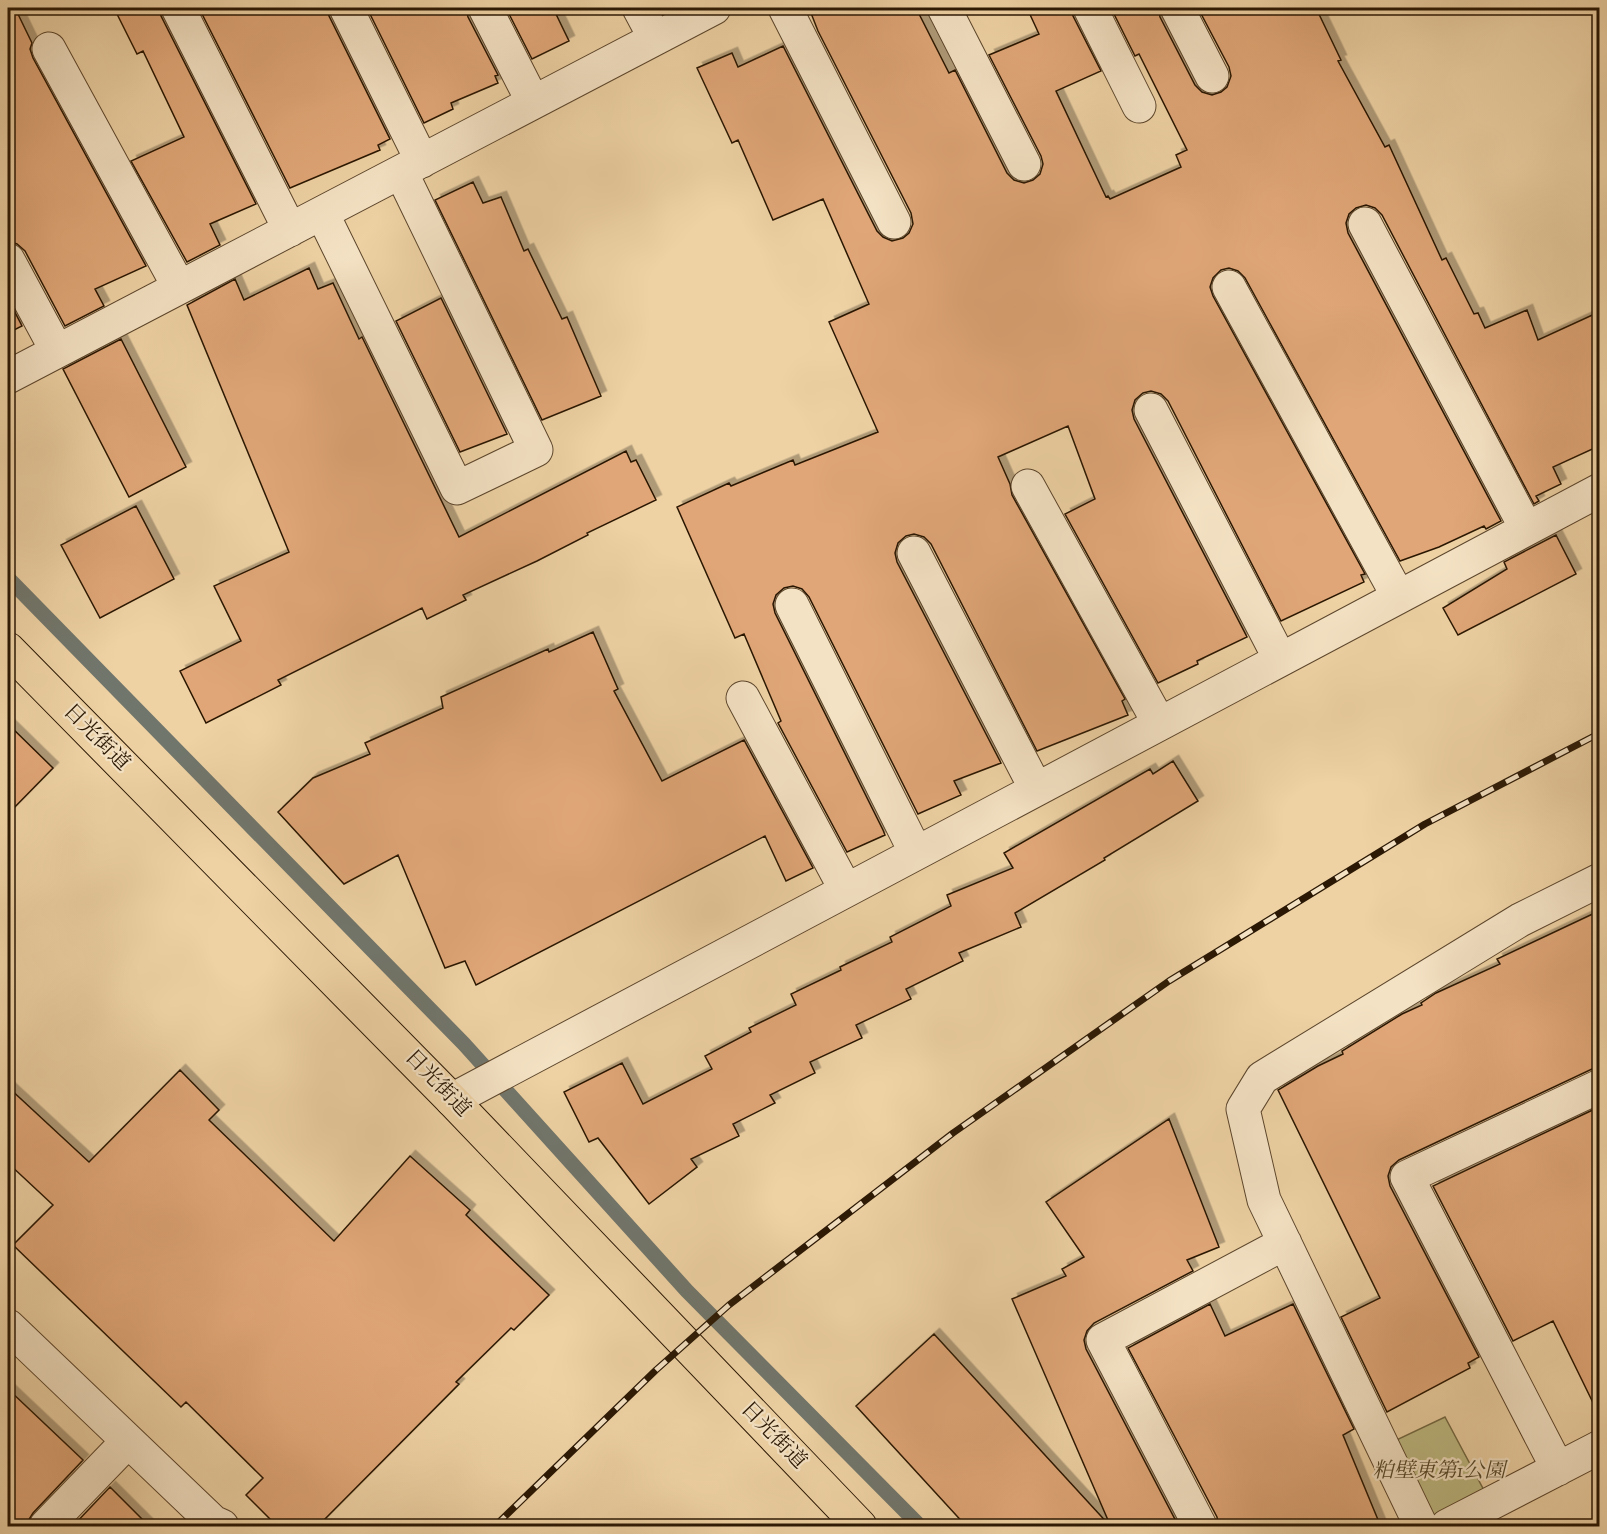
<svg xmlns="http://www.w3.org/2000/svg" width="1607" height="1534" viewBox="0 0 1607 1534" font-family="'Sorts Mill Goudy','Noto Serif JP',serif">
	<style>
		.park { fill: #beba82; stroke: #746943; stroke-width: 1.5 }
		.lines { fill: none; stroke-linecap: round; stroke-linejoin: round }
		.stream { stroke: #71766c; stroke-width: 15 }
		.building { fill: #e0a677; stroke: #2b1804; stroke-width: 1.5; filter: url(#shadow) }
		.minor-casing { stroke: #5c462c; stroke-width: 35 }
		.highway-casing { stroke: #2b1804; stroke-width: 35 }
		.minor { stroke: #f4e2c4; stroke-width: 33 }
		.highway { stroke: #eed2a4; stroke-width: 33 }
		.rail-casing { stroke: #2b1804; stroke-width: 7 }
		.rail { stroke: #f4e2c4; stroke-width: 4.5; stroke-dasharray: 14; stroke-linecap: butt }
		.labels { text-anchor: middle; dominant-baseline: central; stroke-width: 4.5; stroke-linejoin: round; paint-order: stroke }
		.street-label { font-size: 21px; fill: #2b1804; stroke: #f4e2c4 }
		.park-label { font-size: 21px; font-style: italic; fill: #57492a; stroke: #f4e2c4 }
	</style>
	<defs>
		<filter id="shadow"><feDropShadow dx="5.5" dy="-5.5" stdDeviation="0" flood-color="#0004"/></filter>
	</defs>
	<rect width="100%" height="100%" fill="#eed2a4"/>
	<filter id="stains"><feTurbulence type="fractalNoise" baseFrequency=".00333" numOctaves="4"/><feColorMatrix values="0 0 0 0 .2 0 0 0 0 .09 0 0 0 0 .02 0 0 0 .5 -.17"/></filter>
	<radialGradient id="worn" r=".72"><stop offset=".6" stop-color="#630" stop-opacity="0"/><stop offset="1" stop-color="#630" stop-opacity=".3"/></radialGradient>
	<path class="park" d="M1445,1417L1487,1496L1432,1525L1390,1443Z"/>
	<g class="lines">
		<path class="stream" d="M8,578L464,1044L687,1291L920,1526"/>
	</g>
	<path class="building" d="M8,8H15L32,43L30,49L33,58L146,266L95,289L104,306L65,326L25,251L17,244L8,241Z
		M114,8H159L161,16L256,204L210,224L220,245L187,262L131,161L184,137L143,51L137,54Z
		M199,8H327L329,16L390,139L378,145L380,150L290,188Z
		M367,8H466L468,17L498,75L495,76L498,83L451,103L453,109L424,123Z
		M506,8H553L569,41L532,59Z
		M809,8H916L949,73L955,70L1007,173L1014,180L1024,183L1033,180L1040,174L1043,164L1041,156L989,55L1039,34L1027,8H1071L1073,16L1101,71L1056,91L1106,197L1108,196L1110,199L1181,167L1176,155L1187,150L1139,54L1135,56L1111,8H1158L1160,17L1195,85L1202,92L1212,95L1221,92L1227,87L1231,76L1229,67L1198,8H1316L1341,60L1338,61L1385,147L1389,145L1442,260L1446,258L1474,314L1478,313L1485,328L1527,310L1538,340L1599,312V446L1553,467L1561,484L1536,496L1539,501L1534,504L1382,215L1375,208L1366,205L1356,208L1349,214L1346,223L1348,233L1501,521L1486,529L1484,526L1439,547L1400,561L1245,278L1238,271L1229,268L1221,270L1213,278L1210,287L1213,296L1365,574L1361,575L1364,582L1281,621L1168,401L1161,394L1151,391L1143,393L1135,400L1132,410L1134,419L1247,637L1197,661L1198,664L1158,683L1065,514L1095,499L1068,426L998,457L1010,484L1012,495L1125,699L1122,701L1128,715L1037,751L931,544L924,537L914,534L906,536L898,543L895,553L897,562L1001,763L954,781L961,795L918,814L809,597L802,589L793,586L784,588L776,595L773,604L775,613L883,830L885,835L847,852L778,723L781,721L744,634L735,638L677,507L729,483L731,486L793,460L795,465L878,432L829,322L869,304L823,199L773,220L738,140L732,143L697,68L732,53L738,67L783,46L877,231L883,237L892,241L903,238L909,233L913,224L911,213L818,31Z
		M473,182L483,203L501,197L524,251L528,249L562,319L567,317L601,396L542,420L435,200Z
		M309,268L318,289L333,283L359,339L362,337L459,537L626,451L631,462L636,460L656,500L587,533L588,535L537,561L463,595L466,600L427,619L422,608L278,680L281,685L206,723L180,671L241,641L214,586L289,552L187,305L235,279L244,300Z
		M441,298L507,434L460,452L396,321Z
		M8,299L22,326L8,333Z
		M121,339L186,467L129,497L63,369Z
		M136,506L174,579L100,618L61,545Z
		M1556,535L1576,574L1458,635L1443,608L1507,569L1504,562Z
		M593,632L618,689L614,691L662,781L744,740L813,868L786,881L765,836L476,985L465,961L445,968L398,855L344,884L278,812L313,778L370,754L365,743L443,708L441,697L548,649L549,652Z
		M8,724L53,768L8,814Z
		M1173,761L1198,801L1104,858L1105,860L1015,913L1021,927L959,953L963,961L906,989L911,999L856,1025L862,1038L810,1062L815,1073L770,1095L775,1103L733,1124L739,1136L691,1159L697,1167L649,1204L598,1138L589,1142L564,1092L622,1063L643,1104L712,1069L705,1056L751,1032L749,1028L796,1005L791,994L841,970L840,967L892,942L890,937L951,906L947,895L1013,868L1004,853L1150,769L1153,774Z
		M1599,911V1068L1592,1069L1399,1160L1391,1167L1388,1176L1390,1186L1479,1357L1468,1363L1470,1368L1387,1412L1341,1317L1380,1298L1278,1090L1318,1066L1343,1054L1342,1051L1402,1014L1422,1005L1421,1003L1436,993L1500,964L1497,959Z
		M180,1070L219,1110L209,1120L334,1241L410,1156L470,1210L466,1215L549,1295L514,1330L511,1328L456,1382L459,1384L317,1527H278L246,1495L263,1478L186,1402L181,1407L13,1245L53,1205L8,1163V1087L89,1162Z
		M1599,1107V1415L1553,1321L1513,1341L1433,1186Z
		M1169,1119L1219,1247L1187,1260L1193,1271L1094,1323L1087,1331L1084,1340L1086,1349L1179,1527H1111L1012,1299L1066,1276L1062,1269L1084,1257L1046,1202Z
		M1210,1304L1225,1336L1293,1304L1354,1429L1343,1435L1381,1527H1219L1217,1517L1128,1348Z
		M934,1334L1111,1527H967L856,1406Z
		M8,1389L83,1460L33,1513L28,1521V1527H8Z
		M110,1487L150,1527H72Z"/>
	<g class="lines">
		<defs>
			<path id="minor" d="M178,8L290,230
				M346,8L422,161
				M485,8L533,102
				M639,8L655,38
				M785,8L894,222
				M944,8L1024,164
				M1090,8L1139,106
				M1177,8L1212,76
				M49,49L179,287
				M322,213L457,488L536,450L401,172
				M1365,224L1526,528
				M8,260L57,351
				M1229,287L1398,596
				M8,377L714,8
				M1151,410L1280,659
				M1028,486L1159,723
				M914,553L1036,789
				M792,605L916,853
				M743,698L846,890
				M452,1100L1600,490
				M8,1326L213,1522L222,1526
				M1558,1469L1407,1177L1600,1086
				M46,1526L128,1441
				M1200,1526L1103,1340L1285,1243
				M1421,1526L1264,1200L1243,1109L1262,1078L1520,920L1600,880
				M1447,1526L1600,1447"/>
			<path id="highway" d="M8,649L452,1100L860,1526"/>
		</defs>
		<use href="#minor" class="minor-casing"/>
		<use href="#highway" class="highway-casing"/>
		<use href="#minor" class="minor"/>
		<use href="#highway" class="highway"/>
		<defs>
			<path id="rail" d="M495,1526L656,1370L729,1305L953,1133L1169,981L1425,824L1600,733"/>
		</defs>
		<use href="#rail" class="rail-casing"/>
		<use href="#rail" class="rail"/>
	</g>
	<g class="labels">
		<g class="street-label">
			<text transform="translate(96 738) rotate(45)">日光街道</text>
			<text transform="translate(437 1084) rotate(46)">日光街道</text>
			<text transform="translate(773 1436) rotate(46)">日光街道</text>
		</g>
		<g class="park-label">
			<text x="1439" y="1472">粕壁東第1公園</text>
		</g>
	</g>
	<rect width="1607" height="1534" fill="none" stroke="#eed2a4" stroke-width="30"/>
	<rect x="9" y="9" width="1589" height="1516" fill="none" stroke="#2b1804" stroke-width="3"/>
	<rect x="15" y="15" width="1577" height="1504" fill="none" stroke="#2b1804" stroke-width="1.5"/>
	<rect width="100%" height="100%" filter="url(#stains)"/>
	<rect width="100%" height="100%" fill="url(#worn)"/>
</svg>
